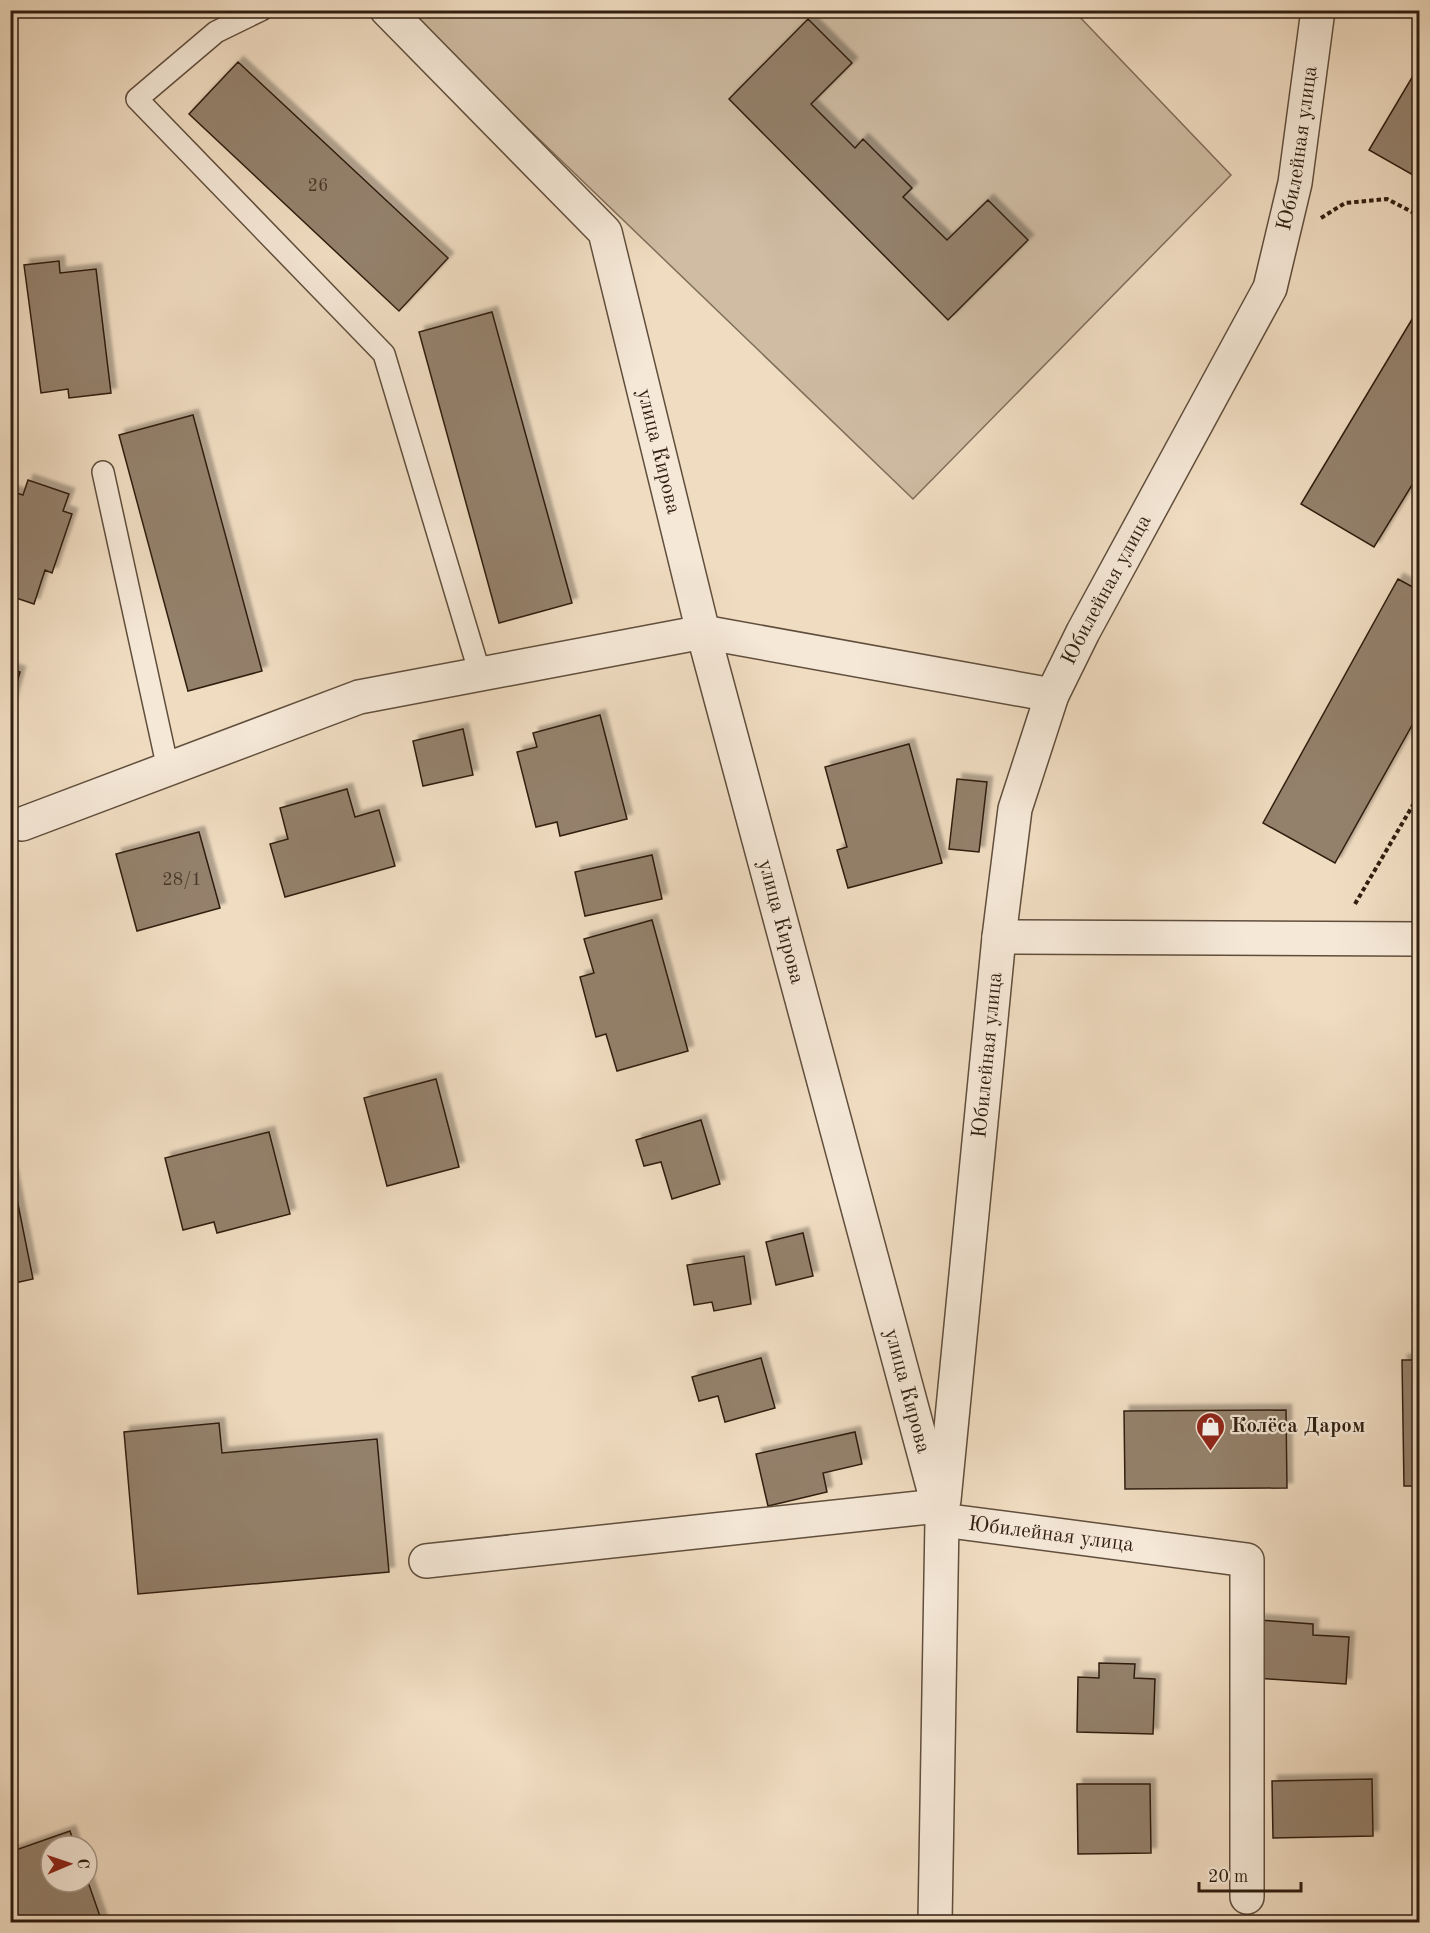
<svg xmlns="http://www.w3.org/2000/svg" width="1430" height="1933" viewBox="0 0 1430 1933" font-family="'Old Standard TT',serif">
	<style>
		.green { fill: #cfbca3; stroke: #806d5a; stroke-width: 1.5 }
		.building { fill: #94816c; stroke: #301e10; stroke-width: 1.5; filter: url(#shadow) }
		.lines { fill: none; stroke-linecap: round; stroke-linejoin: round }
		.service-casing { stroke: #604e3c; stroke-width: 24 }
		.minor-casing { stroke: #604e3c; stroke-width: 36 }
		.path { stroke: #301e10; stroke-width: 4; stroke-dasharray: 4.5 3; stroke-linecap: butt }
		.service { stroke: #f5e8d7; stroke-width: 21 }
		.minor { stroke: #f5e8d7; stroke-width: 33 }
		.labels { text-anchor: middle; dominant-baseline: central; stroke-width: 4.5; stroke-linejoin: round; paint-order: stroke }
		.number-label { font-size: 18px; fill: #493727 }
		.street-label { font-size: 21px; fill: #301e10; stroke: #f5e8d7 }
		.poi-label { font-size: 21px; font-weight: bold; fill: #301e10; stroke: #f5e8d7; text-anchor: start }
	</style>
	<defs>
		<filter id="shadow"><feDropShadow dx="5.5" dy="-5.5" stdDeviation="1.5" flood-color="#0004"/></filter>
	</defs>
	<rect width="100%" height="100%" fill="#f0dcc1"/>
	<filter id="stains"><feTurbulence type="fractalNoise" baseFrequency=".00333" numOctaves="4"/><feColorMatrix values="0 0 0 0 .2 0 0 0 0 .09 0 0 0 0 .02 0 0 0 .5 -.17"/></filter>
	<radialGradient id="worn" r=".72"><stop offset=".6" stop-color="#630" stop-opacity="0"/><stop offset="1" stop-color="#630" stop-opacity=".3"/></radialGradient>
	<path class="green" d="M406,11H1074L1231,175L913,499Z"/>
	<path class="building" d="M808,19L852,63L811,104L855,148L863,139L912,188L903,197L947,240L988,200L1028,240L948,320L729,99Z
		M238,62L448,258L399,311L189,114Z
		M1420,64V179L1369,150Z
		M59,261L60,273L96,269L111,393L69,398L68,389L41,393L24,265Z
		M1420,306V472L1374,547L1301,504Z
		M492,312L572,603L499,623L419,332Z
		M193,415L262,671L188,691L119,435Z
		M28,480L69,494L63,511L72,514L52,573L45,570L34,604L10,596V491L23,495Z
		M1398,579L1420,591V711L1335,863L1263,823Z
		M10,669L20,672L10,708Z
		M600,715L627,819L560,836L557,822L536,827L517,752L537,747L533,733Z
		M463,729L473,775L423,786L413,741Z
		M909,744L942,863L848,888L837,850L847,847L825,767Z
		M957,779L987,782L979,852L949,849Z
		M347,789L355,817L379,810L395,866L285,897L270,844L288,839L280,808Z
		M199,832L220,908L137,931L116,854Z
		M652,855L662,899L585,916L575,872Z
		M652,920L688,1051L617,1071L606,1034L596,1037L580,977L594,973L584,939Z
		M436,1079L459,1167L387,1186L364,1098Z
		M701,1120L720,1184L672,1199L661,1162L644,1166L636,1140Z
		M269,1132L290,1214L217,1233L214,1222L183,1230L165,1158Z
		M10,1174H12L33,1279L10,1284Z
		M1420,1206V1235H1416V1207Z
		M803,1233L813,1276L776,1285L766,1242Z
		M744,1256L751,1304L714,1311L712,1302L694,1305L687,1265Z
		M761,1358L775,1408L725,1422L718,1396L699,1401L692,1377Z
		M1402,1360H1420V1486H1404Z
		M1286,1410L1287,1488L1125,1489L1124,1411Z
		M219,1423L222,1453L377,1439L389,1572L138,1594L124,1432Z
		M855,1432L862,1464L823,1473L827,1492L768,1506L756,1454Z
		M1259,1620L1313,1624V1635L1349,1637L1346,1684L1255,1678Z
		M1099,1663L1135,1664L1134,1678L1155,1679L1153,1734L1077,1732L1078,1677L1099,1678Z
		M1372,1779L1373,1836L1273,1838L1272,1781Z
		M1077,1784H1150L1151,1853L1078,1854Z
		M70,1831L75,1846H51V1882H87V1879L102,1922H10V1852Z"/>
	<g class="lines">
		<defs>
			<path id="service" d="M261,10L216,32L137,99L384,354L480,674
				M103,472L168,769"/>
			<g id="minor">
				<path id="s1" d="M387,10L605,232L703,632L942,1520L935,1922"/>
				<path d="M22,824L359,697L703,632L1052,695"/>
				<path d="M999,937L1420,939"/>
				<path id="s2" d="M944,1500L999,937L1015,809L1052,695L1083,632L1270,288L1295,183L1318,10"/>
				<path id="s3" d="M942,1520L1247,1560V1897"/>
				<path d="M426,1561L938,1506"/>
			</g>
		</defs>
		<use href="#service" class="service-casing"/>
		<use href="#minor" class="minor-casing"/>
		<path class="path" d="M1321,218L1345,203L1387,199L1420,216
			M1355,904L1420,793"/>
		<use href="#service" class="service"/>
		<use href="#minor" class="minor"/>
	</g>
	<defs>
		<symbol id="shop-pin" viewBox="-11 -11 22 30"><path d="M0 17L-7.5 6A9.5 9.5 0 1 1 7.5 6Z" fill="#8f2418" stroke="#f5e8d7"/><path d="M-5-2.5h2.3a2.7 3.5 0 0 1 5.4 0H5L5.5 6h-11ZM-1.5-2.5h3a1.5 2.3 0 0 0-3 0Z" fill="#fff"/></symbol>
	</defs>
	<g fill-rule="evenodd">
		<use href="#shop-pin" x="1194" y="1410" width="33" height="45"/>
	</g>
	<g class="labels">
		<g class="number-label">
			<text x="318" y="186">26</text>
			<text x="182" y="880">28/1</text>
		</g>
		<g class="street-label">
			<text stroke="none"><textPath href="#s2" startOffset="1419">Юбилейная улица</textPath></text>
			<text stroke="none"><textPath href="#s1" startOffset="537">улица Кирова</textPath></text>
			<text stroke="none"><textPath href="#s2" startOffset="933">Юбилейная улица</textPath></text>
			<text stroke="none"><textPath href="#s1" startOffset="1023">улица Кирова</textPath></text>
			<text stroke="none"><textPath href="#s2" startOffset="447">Юбилейная улица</textPath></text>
			<text stroke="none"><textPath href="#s1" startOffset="1509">улица Кирова</textPath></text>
			<text stroke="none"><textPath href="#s3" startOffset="110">Юбилейная улица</textPath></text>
		</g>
		<g class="poi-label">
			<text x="1231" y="1426">Колёса Даром</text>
		</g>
	</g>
	<rect width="1430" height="1933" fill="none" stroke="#f0dcc1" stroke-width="36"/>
	<rect x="12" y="12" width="1406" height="1909" fill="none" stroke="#301e10" stroke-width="3"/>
	<rect x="18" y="18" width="1394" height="1897" fill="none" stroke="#301e10" stroke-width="1.5"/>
	<g transform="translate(69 1864) rotate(88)"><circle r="28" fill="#f5e8d7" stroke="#a69787" stroke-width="1.5"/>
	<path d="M0-4.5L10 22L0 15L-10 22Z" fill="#8f2418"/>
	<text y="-9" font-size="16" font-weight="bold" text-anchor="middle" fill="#301e10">С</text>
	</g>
	<path d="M1199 1882v9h102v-9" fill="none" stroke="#301e10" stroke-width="3"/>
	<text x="1208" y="1882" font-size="18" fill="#301e10" stroke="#f5e8d7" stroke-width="4.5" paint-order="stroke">20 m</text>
	<rect width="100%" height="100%" filter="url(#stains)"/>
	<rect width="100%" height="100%" fill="url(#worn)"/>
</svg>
